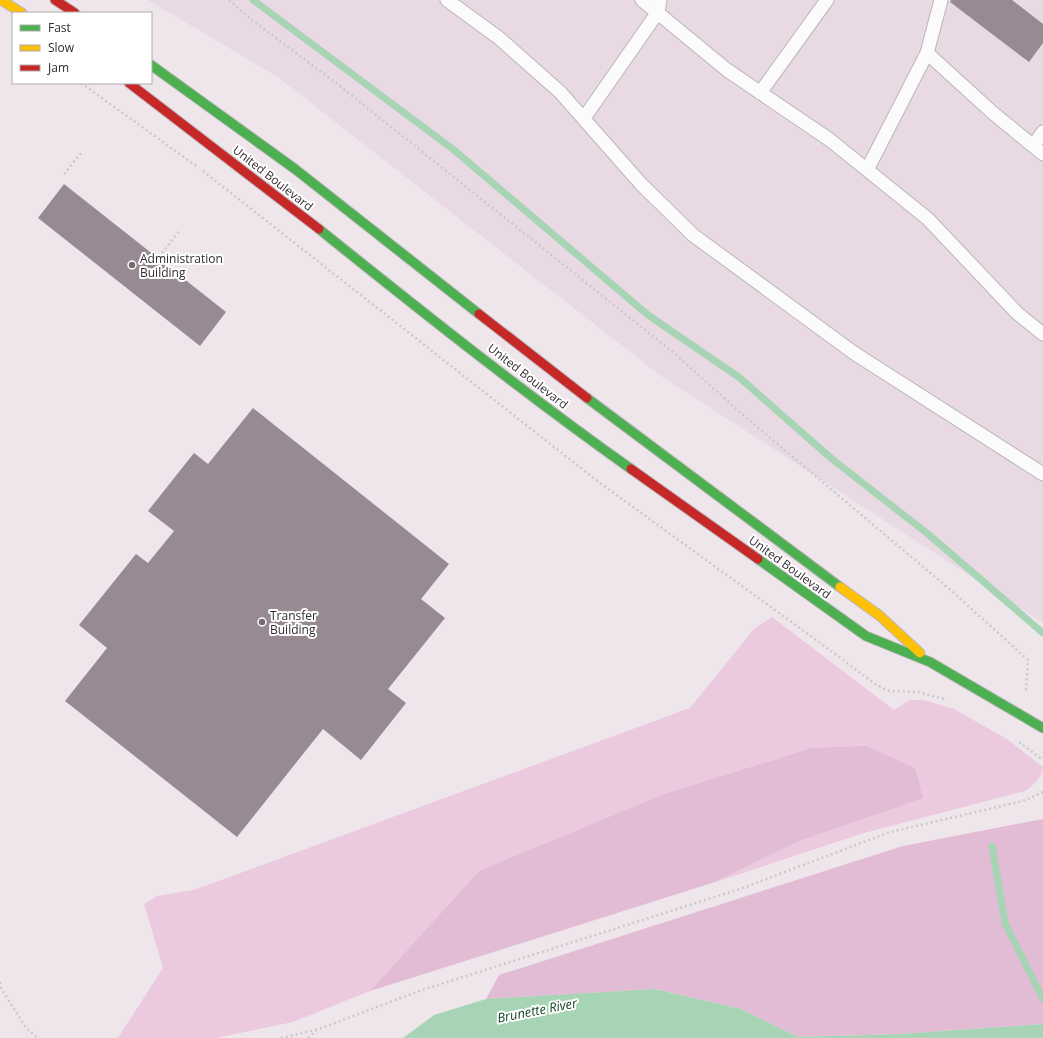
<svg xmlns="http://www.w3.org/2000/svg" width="1043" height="1038" viewBox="0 0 1043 1038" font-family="'Open Sans',sans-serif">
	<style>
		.built { fill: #e8d9e2 }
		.green { fill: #ebc9de }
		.forest { fill: #e2bbd4 }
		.water { fill: #a7d4b4 }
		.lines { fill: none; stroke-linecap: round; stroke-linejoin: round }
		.stream { stroke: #a7d4b4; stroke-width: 7 }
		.building { fill: #988a93 }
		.lane-casing { stroke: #bbb5b9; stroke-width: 15 }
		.fast-casing { stroke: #bbb5b9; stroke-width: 11 }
		.slow-casing { stroke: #bbb5b9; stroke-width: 11 }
		.jam-casing { stroke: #bbb5b9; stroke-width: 11 }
		.path { stroke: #ccc9ca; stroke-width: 2.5; stroke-dasharray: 2 3; stroke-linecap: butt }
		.lane { stroke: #fcfbfc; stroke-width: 13 }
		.fast { stroke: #4caf50; stroke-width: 9 }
		.slow { stroke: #ffc107; stroke-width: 9 }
		.jam { stroke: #c62828; stroke-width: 9 }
		.poi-dot { fill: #746d71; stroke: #fff; stroke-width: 1.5 }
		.labels { text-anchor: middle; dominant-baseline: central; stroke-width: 4; stroke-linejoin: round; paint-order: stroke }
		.street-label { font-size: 12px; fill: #322c2f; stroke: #fff }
		.poi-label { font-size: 12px; fill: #322c2f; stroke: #fff; text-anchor: start }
		.water-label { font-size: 13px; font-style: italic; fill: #124527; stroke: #fff }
	</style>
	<rect width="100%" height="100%" fill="#eee6eb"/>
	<path class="built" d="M148,0H1043V623L661,376L279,78Z"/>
	<path class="green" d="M772,617L894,710L910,700H924L954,709L1007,739L1043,767C1043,776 1032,787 1025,791L864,833L715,882L799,841L479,871L370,991L293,1022L216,1038H118L163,968L144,904L157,896L194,890L690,708L754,629Z"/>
	<path class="forest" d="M866,746L915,768L923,798L799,841L715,882L370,991L479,871L665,794L812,748Z
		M1043,819V1024L900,1034L798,1037L741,1009L656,989L486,999L499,975L903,846Z"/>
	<path class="water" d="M655,989L741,1009L798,1037L900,1034L1043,1024V1038H403L434,1015L486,999Z"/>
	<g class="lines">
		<path class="stream" d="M253,0L454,150L648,315L740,378L832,459L928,534L1043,633
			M992,846L1005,923L1043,999"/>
	</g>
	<path class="building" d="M951,0H1012L1043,24V43L1029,62L950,2Z
		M64,184L226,312L200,346L38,218Z
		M253,408L449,564L421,599L445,618L388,689L406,703L361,760L323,729L237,837L65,701L107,648L79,625L136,554L148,563L174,531L148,511L194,453L208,464Z"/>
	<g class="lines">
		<defs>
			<path id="lane" d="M447,0L499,38L560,92L641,184L693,235L854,353L1043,474
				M642,0L727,70L830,140L928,219L1017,313L1043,334
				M927,53L993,113L1043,154
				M760,93L827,0
				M584,118L658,12L660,0
				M1033,146L1043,132
				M867,170L927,53L941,0"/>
			<path id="fast" d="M151,65L295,169L479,314
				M319,229C421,311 524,393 631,469
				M587,398L840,587
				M758,559L866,636L930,662L1043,728"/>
			<path id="slow" d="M1,0L22,13
				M840,587L880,616L920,653"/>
			<path id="jam" d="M55,0L75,13
				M129,83L319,229
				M479,314L587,398
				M631,469L758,559"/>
		</defs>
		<use href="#lane" class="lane-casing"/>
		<use href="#fast" class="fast-casing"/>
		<use href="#slow" class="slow-casing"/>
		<use href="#jam" class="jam-casing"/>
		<path class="path" d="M229,0L253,21L336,83L674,353L742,414L954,593L1028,660L1026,691
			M81,83L199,168
			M203,171L600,483L819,642L875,684L889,691L918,692L944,699
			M64,174L81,153
			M162,253L180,230
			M1019,742L1043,760
			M0,982L1,988L26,1028L38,1038
			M281,1038L319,1029L419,991L740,889L890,832L1023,801L1043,792
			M308,1038L318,1029"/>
		<use href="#lane" class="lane"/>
		<use href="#fast" class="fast"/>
		<use href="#slow" class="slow"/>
		<use href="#jam" class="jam"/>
	</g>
	<g class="poi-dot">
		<circle cx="132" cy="265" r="4"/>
		<circle cx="262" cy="622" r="4"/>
	</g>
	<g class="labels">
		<g class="street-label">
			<text transform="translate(273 178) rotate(38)">United Boulevard</text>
			<text transform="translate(528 376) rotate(38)">United Boulevard</text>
			<text transform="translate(790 567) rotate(36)">United Boulevard</text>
		</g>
		<g class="poi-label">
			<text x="140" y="258">Administration<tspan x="140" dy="14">Building</tspan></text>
			<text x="270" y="615">Transfer<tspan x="270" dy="14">Building</tspan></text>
		</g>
		<g class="water-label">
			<text transform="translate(537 1010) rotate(-11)">Brunette River</text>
		</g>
	</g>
	<rect x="12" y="12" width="140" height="72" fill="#ffffff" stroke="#adabac"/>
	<rect x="20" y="25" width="20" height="6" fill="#4caf50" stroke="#adabac"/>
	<text x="48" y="32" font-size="12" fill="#322c2f">Fast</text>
	<rect x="20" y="45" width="20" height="6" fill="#ffc107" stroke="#adabac"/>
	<text x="48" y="52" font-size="12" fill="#322c2f">Slow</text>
	<rect x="20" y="65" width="20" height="6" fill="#c62828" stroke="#adabac"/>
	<text x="48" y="72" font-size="12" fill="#322c2f">Jam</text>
</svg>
